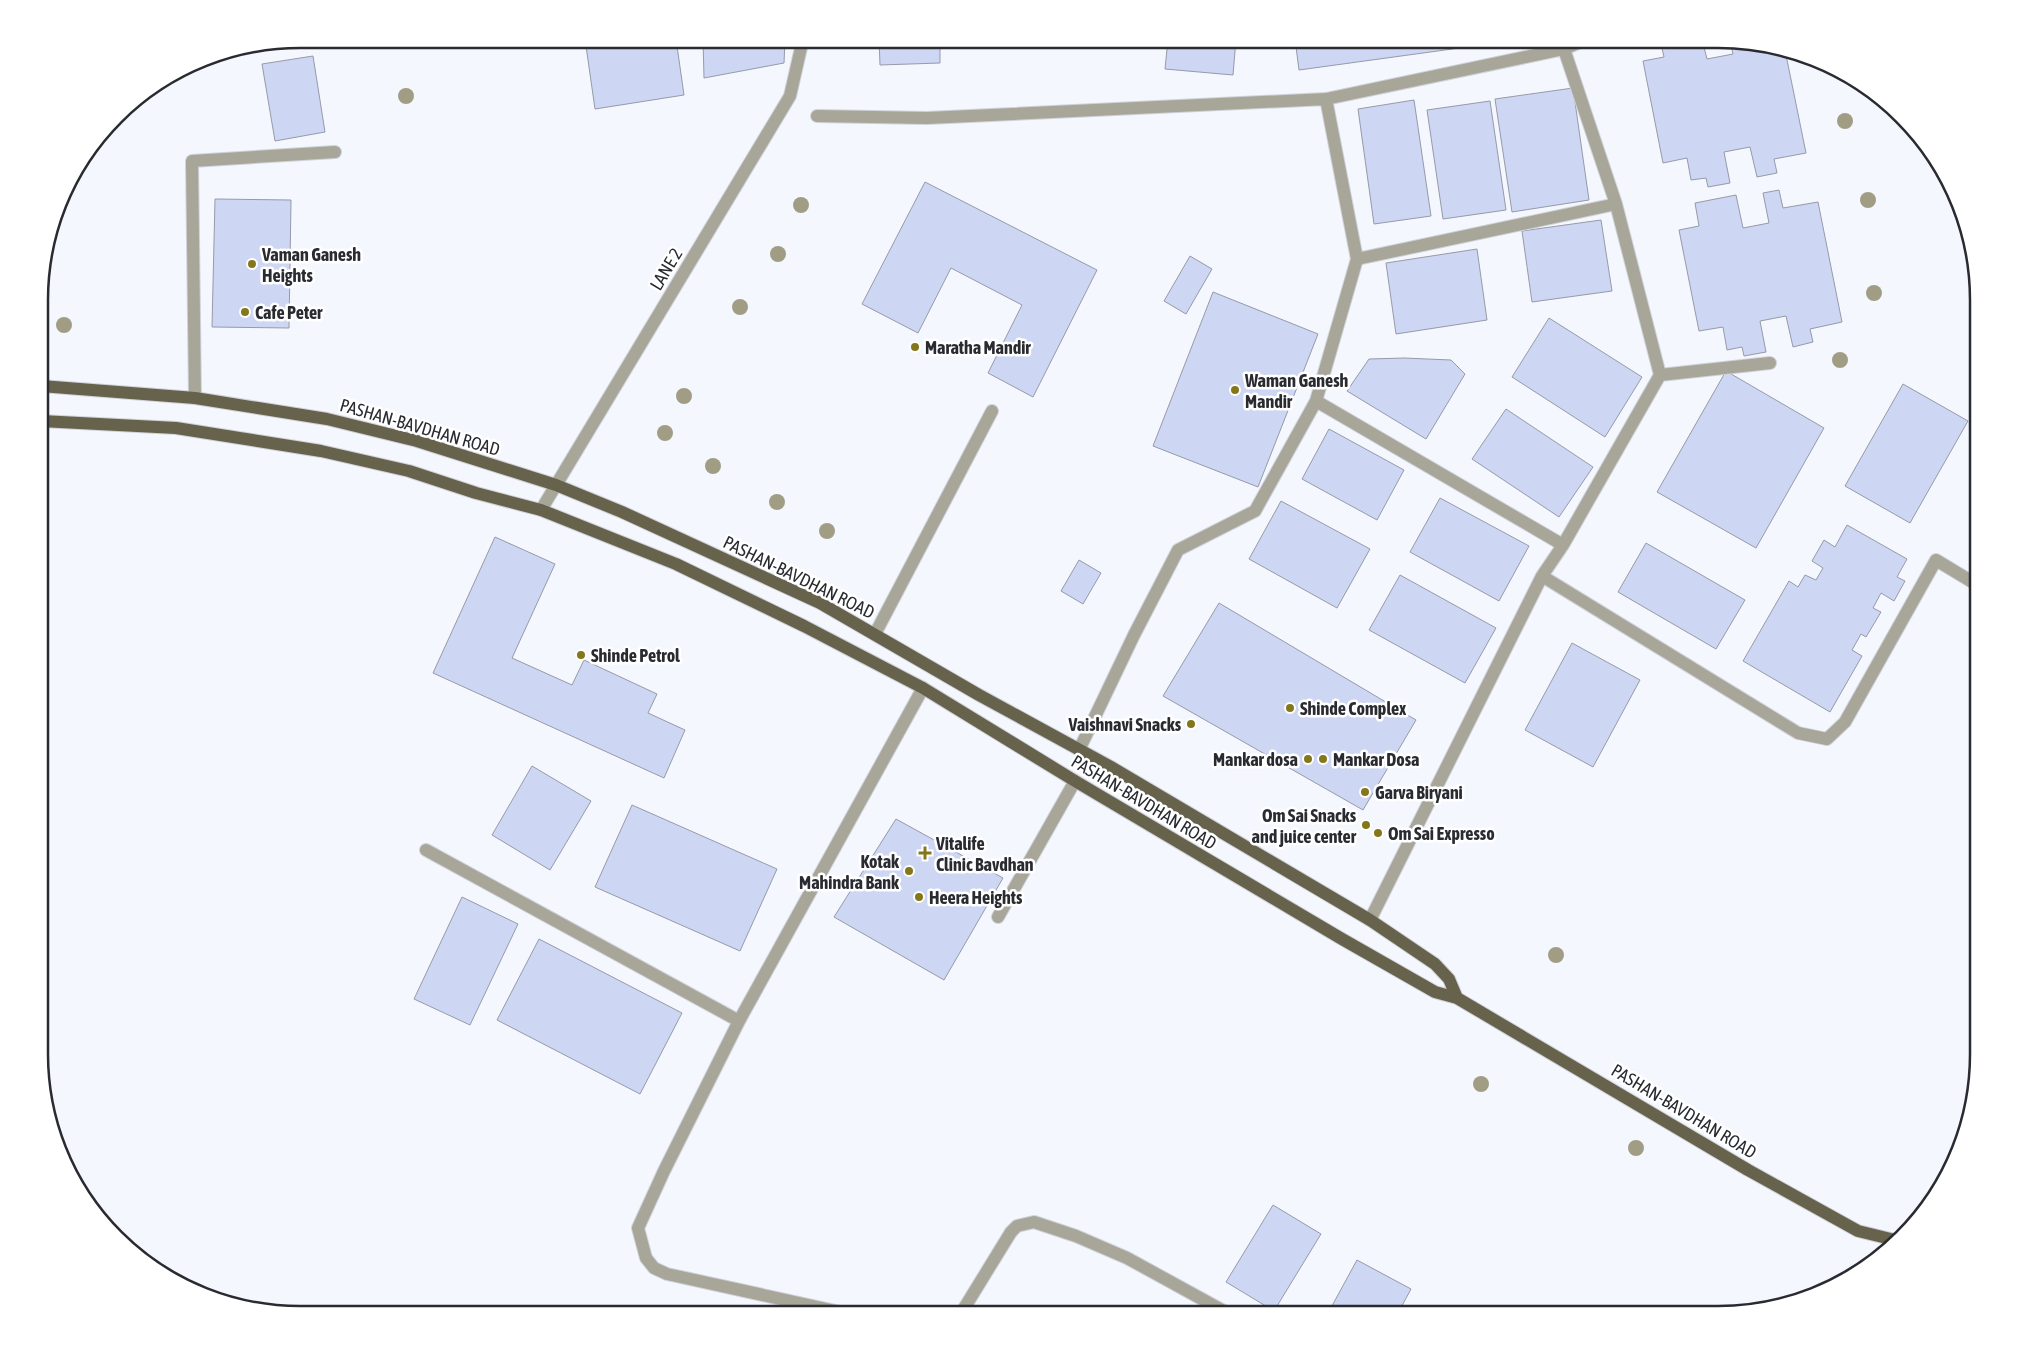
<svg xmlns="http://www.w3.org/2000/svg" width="2018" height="1354" viewBox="0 0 2018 1354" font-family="'Asap Condensed',sans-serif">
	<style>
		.building { fill: #cdd6f2; stroke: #969aa9 }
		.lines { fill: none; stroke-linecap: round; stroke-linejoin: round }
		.minor-casing { stroke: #d0d2d9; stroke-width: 14 }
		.major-casing { stroke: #d0d2d9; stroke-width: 14 }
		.minor { stroke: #a7a699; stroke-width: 12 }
		.major { stroke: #66624c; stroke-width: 12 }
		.tree { fill: #a19d85 }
		.poi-dot { fill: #84761a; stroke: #fff; stroke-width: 2 }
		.labels { text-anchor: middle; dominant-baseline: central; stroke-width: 5; stroke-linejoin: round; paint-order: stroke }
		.poi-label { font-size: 18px; font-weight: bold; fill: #292b31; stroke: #fff; text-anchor: start }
		.street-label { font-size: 18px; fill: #292b31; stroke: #fff }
		.rim { fill: none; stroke: #292b31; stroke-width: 2.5 }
	</style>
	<rect width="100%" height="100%" fill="#f5f7fe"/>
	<path class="building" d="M585,39H676L684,95L595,109Z
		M703,39H785L784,63L704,78Z
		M879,39H940V63L880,65Z
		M1168,39H1236L1233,75L1165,69Z
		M1295,39H1525L1299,70Z
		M1660,39H1702L1707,59L1733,54L1730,41L1785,50L1806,153L1774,159L1777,173L1757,177L1750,147L1724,152L1730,183L1708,187L1706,178L1691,180L1687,158L1663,163L1643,61L1664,57Z
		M313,56L325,132L275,141L262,64Z
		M1573,88L1589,200L1512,212L1495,99Z
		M1414,100L1431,216L1374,224L1358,109Z
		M1490,101L1506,210L1443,219L1427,110Z
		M925,182L1097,270L1033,397L988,373L1022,305L951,268L918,333L862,304Z
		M1779,190L1783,208L1818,202L1842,322L1810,329L1813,342L1793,347L1786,316L1760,321L1766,352L1744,356L1742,347L1727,350L1723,327L1699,331L1679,230L1699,226L1695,203L1736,195L1743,228L1769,223L1763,193Z
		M215,199L291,200L289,328L212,327Z
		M1601,220L1612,291L1532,302L1522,231Z
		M1477,249L1487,320L1396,334L1386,263Z
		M1190,256L1212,269L1186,314L1164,301Z
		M1213,292L1318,334L1258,487L1153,446Z
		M1549,318L1642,377L1605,437L1512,377Z
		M1404,358L1451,360L1465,374L1426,439L1347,391L1369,359Z
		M1726,371L1824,428L1756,548L1657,492Z
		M1903,384L1968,421L1910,523L1845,486Z
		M1506,409L1593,467L1559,517L1472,459Z
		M1329,429L1404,470L1377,520L1302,479Z
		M1440,498L1529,546L1499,601L1410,552Z
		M1281,501L1370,549L1337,608L1249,559Z
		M1847,525L1907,559L1897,577L1905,581L1894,601L1881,593L1873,608L1881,612L1866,637L1861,634L1852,650L1862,656L1830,712L1743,661L1789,581L1798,587L1805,575L1816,580L1823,568L1812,561L1824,540L1835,547Z
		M495,537L555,564L512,658L572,685L584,660L657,694L648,713L685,730L664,778L433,673Z
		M1646,543L1745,600L1716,649L1618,592Z
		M1079,560L1101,573L1083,604L1061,591Z
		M1400,575L1496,628L1465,683L1369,630Z
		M1219,603L1416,720L1363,810L1163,696Z
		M1572,643L1640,680L1593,767L1525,730Z
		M532,766L591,801L550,870L492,835Z
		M632,805L777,869L740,951L595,887Z
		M896,819L1003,878L944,980L834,917Z
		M462,897L518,924L470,1025L414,999Z
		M539,939L682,1013L640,1094L497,1020Z
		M1273,1205L1321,1234L1274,1311L1226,1282Z
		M1357,1260L1411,1289L1397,1315H1327Z"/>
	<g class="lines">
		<defs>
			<path id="minor" d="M817,116L927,118L1326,99L1564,49L1587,39
				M1357,259L1616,204
				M1660,375L1770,363
				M195,398L192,161L335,152
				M1316,401L1563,545
				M541,510L790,96L803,39
				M1542,576L1798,733L1827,739L1845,722L1936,560L1979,586
				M875,634L992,411
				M1079,750L1134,635L1178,550L1255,511L1316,401L1357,259L1326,99
				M426,850L739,1021
				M998,917L1075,781
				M1370,920L1542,576L1563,545L1660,375L1616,204L1564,49
				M854,1315L667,1274L654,1268L646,1258L638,1228L664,1171L739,1021L923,688
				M960,1315L1011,1232L1017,1226L1034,1222L1076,1236L1127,1258L1231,1315"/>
			<path id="major" d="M41,386L195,398L327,419L417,441L556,485L622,512L820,603L979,695L1111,767L1370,920L1435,964L1449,979L1457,998
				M41,421L176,428L321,451L409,471L476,493L541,510L676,564L804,626L923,688L1075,781L1342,939L1435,992L1457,998L1748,1170L1858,1231L1899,1241"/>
		</defs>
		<use href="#minor" class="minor-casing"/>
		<use href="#major" class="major-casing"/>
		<use href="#minor" class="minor"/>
		<use href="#major" class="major"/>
	</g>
	<g class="tree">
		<circle cx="406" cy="96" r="8"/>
		<circle cx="1845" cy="121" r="8"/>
		<circle cx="1868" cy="200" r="8"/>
		<circle cx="801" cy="205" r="8"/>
		<circle cx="778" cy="254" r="8"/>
		<circle cx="1874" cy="293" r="8"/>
		<circle cx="740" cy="307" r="8"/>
		<circle cx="64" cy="325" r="8"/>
		<circle cx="1840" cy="360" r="8"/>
		<circle cx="684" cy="396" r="8"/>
		<circle cx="665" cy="433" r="8"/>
		<circle cx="713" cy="466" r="8"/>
		<circle cx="777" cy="502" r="8"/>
		<circle cx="827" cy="531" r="8"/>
		<circle cx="1556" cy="955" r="8"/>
		<circle cx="1481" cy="1084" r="8"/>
		<circle cx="1636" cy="1148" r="8"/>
	</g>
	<g class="poi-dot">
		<circle cx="252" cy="264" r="5"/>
		<circle cx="245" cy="312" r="5"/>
		<circle cx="915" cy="347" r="5"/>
		<circle cx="1235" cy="390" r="5"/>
		<circle cx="581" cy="655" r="5"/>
		<circle cx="1290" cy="708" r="5"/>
		<circle cx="1191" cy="724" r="5"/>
		<circle cx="1308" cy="759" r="5"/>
		<circle cx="1323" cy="759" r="5"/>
		<circle cx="1365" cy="792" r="5"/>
		<circle cx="1366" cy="825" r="5"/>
		<circle cx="1378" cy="833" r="5"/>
		<path d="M922.5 845.5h5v5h5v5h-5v5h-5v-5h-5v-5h5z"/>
		<circle cx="909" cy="871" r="5"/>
		<circle cx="919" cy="897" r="5"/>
	</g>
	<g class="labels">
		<g class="poi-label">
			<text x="262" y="254">Vaman Ganesh<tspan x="262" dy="21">Heights</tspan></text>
			<text x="255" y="312">Cafe Peter</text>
			<text x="925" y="347">Maratha Mandir</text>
			<text x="1245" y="380">Waman Ganesh<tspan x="1245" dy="21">Mandir</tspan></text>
			<text x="591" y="655">Shinde Petrol</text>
			<text x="1300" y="708">Shinde Complex</text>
			<text x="1181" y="724" text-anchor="end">Vaishnavi Snacks</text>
			<text x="1298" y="759" text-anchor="end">Mankar dosa</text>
			<text x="1333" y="759">Mankar Dosa</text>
			<text x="1375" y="792">Garva Biryani</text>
			<text x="1356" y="815" text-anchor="end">Om Sai Snacks<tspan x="1356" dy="21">and juice center</tspan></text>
			<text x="1388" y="833">Om Sai Expresso</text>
			<text x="936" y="843">Vitalife<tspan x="936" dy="21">Clinic Bavdhan</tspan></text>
			<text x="899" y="861" text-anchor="end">Kotak<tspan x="899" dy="21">Mahindra Bank</tspan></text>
			<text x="929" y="897">Heera Heights</text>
		</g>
		<g class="street-label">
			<text transform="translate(666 269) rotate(-59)">LANE 2</text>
			<text transform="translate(420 427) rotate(16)">PASHAN-BAVDHAN ROAD</text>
			<text transform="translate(799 577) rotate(26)">PASHAN-BAVDHAN ROAD</text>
			<text transform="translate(1144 802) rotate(31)">PASHAN-BAVDHAN ROAD</text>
			<text transform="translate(1684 1111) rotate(31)">PASHAN-BAVDHAN ROAD</text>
		</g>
	</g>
	<path d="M0 0H2018V1354H0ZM300 48H1718A252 252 0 0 1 1970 300V1054A252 252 0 0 1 1718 1306H300A252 252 0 0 1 48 1054V300A252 252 0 0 1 300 48Z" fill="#fff" fill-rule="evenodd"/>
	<path class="rim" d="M300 48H1718A252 252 0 0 1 1970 300V1054A252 252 0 0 1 1718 1306H300A252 252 0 0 1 48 1054V300A252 252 0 0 1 300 48Z"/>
</svg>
